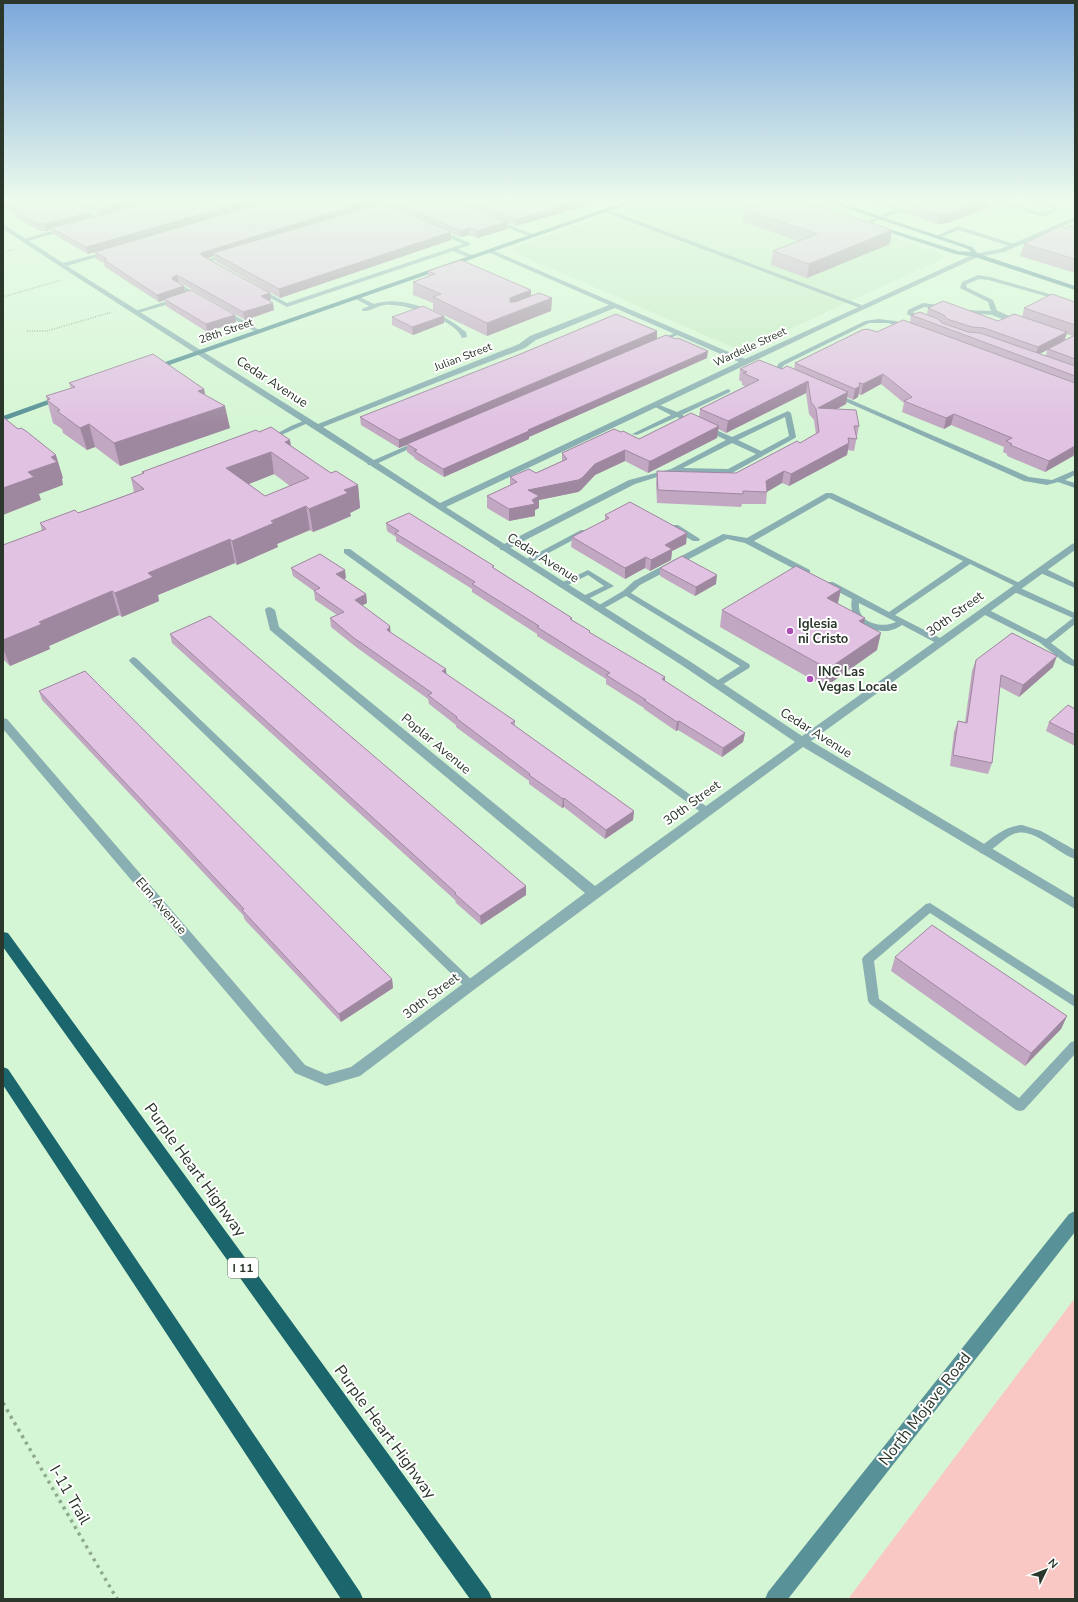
<svg xmlns="http://www.w3.org/2000/svg" width="1078" height="1602" viewBox="0 0 1078 1602" font-family="'Nunito Sans',sans-serif">
	<style>
		.built { fill: #c6ecc5 }
		.green { fill: #f9c8c4 }
		.lines { fill: none; stroke-linecap: round; stroke-linejoin: round }
		.path-far1 { stroke: #8fa88e; stroke-width: 1.5; stroke-dasharray: 1 1.5; stroke-linecap: butt }
		.path { stroke: #8fa88e; stroke-width: 3.5; stroke-dasharray: 3 4.5; stroke-linecap: butt }
		.lane { fill: #8aafb2; fill-rule: evenodd }
		.street { fill: #8aafb2; fill-rule: evenodd }
		.secondary { fill: #589197; fill-rule: evenodd }
		.highway { fill: #1b656d; fill-rule: evenodd }
		.wall { fill: #c2a7c3; fill-rule: evenodd }
		.shaded-wall { fill: #9e889f }
		.building { fill: #e1c2e3; stroke: #9e889f; fill-rule: evenodd }
		.poi-dot { fill: #ac4cb5; stroke: #fff; stroke-width: 1.5 }
		.labels { text-anchor: middle; dominant-baseline: central; stroke-width: 4; stroke-linejoin: round; paint-order: stroke }
		.far-street-label { font-size: 11px; fill: #2a372a; stroke: #fff }
		.shield { fill: #fff; stroke: #6a736a; stroke-width: 1 }
		.shield-label { font-size: 12px; font-weight: bold; fill: #2a372a }
		.street-label { font-size: 13px; fill: #2a372a; stroke: #fff }
		.poi-label { font-size: 13px; font-weight: bold; fill: #2a372a; stroke: #fff; text-anchor: start }
		.near-street-label { font-size: 16px; fill: #2a372a; stroke: #fff }
	</style>
	<rect width="100%" height="100%" fill="#d5f6d4"/>
	<path class="built" d="M651,200H783L939,253L944,256V258L744,350L737,349L516,253L513,250L515,247Z"/>
	<path class="green" d="M1075,1298V1599H848Z"/>
	<g class="lines">
		<path class="path-far1" d="M3,252L14,249
			M3,297L61,280
			M27,331H47L112,312"/>
		<path class="path" d="M3,1403L117,1599"/>
		<path class="lane" d="M64,200H70L102,219L97,220Z
			M920,200H928L921,203L920,208L910,213H897L868,224L863,223L893,210L894,205ZM915,204V206L909,209H899V207Z
			M990,200H998L1043,213L1053,209L1027,200H1035L1061,209L1043,217Z
			M606,209L864,306L865,307L860,308L604,212L603,211Z
			M494,220H498L536,236L531,237L494,222Z
			M958,226L1017,245L1018,246L1013,247L958,230L939,238L934,237Z
			M65,227L67,228V230L24,242L21,240Z
			M438,229L470,243V245L458,249L474,256V258H470L453,251L287,307L256,290L261,289L287,303L463,244L436,232L435,231Z
			M224,254L229,255L211,261L217,265V267H213L203,261Z
			M978,275L990,277L1053,295L1058,301L1075,307V311L1054,303L1049,297L988,280L979,279L967,284L966,287L993,300L998,313L995,315L959,313L958,312L961,310L991,311L988,302L960,288L962,282Z
			M176,284H180L204,298L199,299L176,286Z
			M354,296H358L374,304C403,294 443,313 466,332L467,337L462,338C456,320 404,303 385,305C377,306 370,312 362,311V309L369,306L354,298Z
			M177,298L180,300L179,301L135,314L132,312Z
			M923,303L946,306L949,308L946,310L924,307L913,312L926,321L927,322L924,324L907,314L908,310Z
			M223,311H227L261,331L256,332L223,313Z
			M878,319L896,321L912,328L909,330L888,323H869L784,365L782,368L791,374V376L782,374L776,368L779,363L865,321Z
			M677,332L682,333L661,342L656,341Z
			M728,389L730,390V392L682,415L732,437L788,411L791,413L796,437L795,438L732,473L673,472L635,484L506,550H500V546L629,480L671,469L726,440L677,417L637,435L632,434L671,415L653,406V404H657L677,412ZM785,417L789,436L761,451L738,440ZM732,443L756,454L728,469L683,468Z
			M833,394H837L1029,477L1052,480L1075,470V475L1065,480L1075,483V488L1058,482L1047,485L1024,481L833,396Z
			M308,419L310,420V422L277,437L272,436L291,426Z
			M420,440L424,442L422,443L374,465H368L367,463Z
			M826,493H832L1024,585L1020,587H1017L970,564L895,615L944,640L945,642L944,644H938L902,625C898,628 893,630 888,631C869,632 847,620 852,599L827,586V582H833L889,612L963,561L829,498L754,541L810,570V574H804L745,543L727,539L640,585L631,593L749,664L750,666L749,668L720,686H714L712,684L740,666L626,596L601,610H595L594,608L623,591L634,581L723,534L747,538ZM859,603L896,622C881,629 857,623 859,603Z
			M672,525H678L700,539L699,541H693L672,529Z
			M581,530H584L588,532L528,564H525L521,562Z
			M344,549H350L710,809L711,811L710,813H702L344,553Z
			M1038,568H1044L1075,583V588L1038,572Z
			M588,570L614,586L584,601H581L580,599L581,597L604,586L588,575L564,587H561L557,585Z
			M1012,587H1018L1075,613V624L1051,643L1075,661V667L1064,662L1039,642L981,613L980,611L981,609H987L1046,639L1073,618L1012,591L1011,589Z
			M133,657L136,658L474,982L476,985L474,988L470,990L466,988L130,662L129,660Z
			M1022,825L1041,831L1075,850V859C1058,854 1036,829 1017,833C1004,835 991,856 980,853L979,850L980,847C993,837 1005,826 1022,825Z
			M930,903L1075,996V1007L930,913L874,961L879,999L1019,1098L1071,1042L1075,1041V1054L1024,1110L1020,1111L1016,1110L870,1004L868,1001L862,959L864,956L926,904Z"/>
		<path class="street" d="M1075,217V221L1004,252L978,257L834,323L446,507L691,662L802,736L1072,544L1075,543V550L811,741L1075,898V909L803,747L475,989L360,1076L326,1086L295,1073L3,729V718L7,719L305,1065L326,1074L351,1067L585,893L270,630L265,610L266,608L270,607L275,610L279,627L595,886L795,742L683,666L75,276L3,229V224L63,263L113,250V252L67,266L318,424L519,344L530,336L609,305L488,252V250H492L745,359L974,254L1000,249ZM615,308L739,362L440,503L323,427L525,348L536,340Z
			M992,311H998L1025,323L1021,325H1018L992,315Z"/>
		<path class="secondary" d="M630,200H640L155,370H152L148,368Z
			M822,200H832L972,247L977,252L976,253L1075,286V290L975,257L955,254L876,228V226H880L958,251L971,252L968,249Z
			M59,396H62L66,398L3,421V416Z
			M1075,1211V1232L788,1599H765L768,1592L1069,1214Z"/>
		<path class="highway" d="M3,932L8,933L489,1592L492,1599H470L3,947Z
			M3,1067L8,1069L360,1592L363,1599H341L3,1085Z"/>
	</g>
	<path class="wall" d="M3,200L91,217L99,215L73,200H596L591,202V204L516,226L507,223L508,229L477,238L469,235L461,237L451,233V240L280,298L215,261L214,256L206,258L270,293L271,300L269,301L274,310L245,320L179,282H178L184,286L185,292L235,315L236,322L207,332L166,306L165,300L159,302L105,267L104,263L96,259L95,252L88,254L53,234L52,229L46,231H40L17,218V216L3,209Z
		M865,200H916L894,204L892,209Z
		M923,200H989L987,208L948,223L938,224L909,214L911,206Z
		M744,209L890,244L807,278L771,265L773,251L798,241L743,222Z
		M1075,227V273L1020,256L1024,244L1066,228Z
		M428,271L531,296L552,298L551,311L487,336L433,310V303L413,295V282L428,276Z
		M1075,302V457L1073,456L1045,472L1007,456V454L1003,452L1004,447L951,425L944,429L902,412L904,403L881,384L861,395L858,394V397L853,400L847,397L846,404L837,409L859,426L854,451L848,450L847,455L789,486L782,483L767,491L766,504H742L741,507L657,503L656,484L657,471L736,473L800,443L816,434L814,420L809,414L806,393L726,433L718,429L717,438L650,472L648,473L625,461L595,475L581,490L578,492L539,500V508L535,510V516L509,521L487,508V496L510,485V477L536,473L562,461V453L621,432L639,439L699,417L700,409L745,386L742,385V382L739,380L740,369H794L795,363L877,332L910,322L911,315L927,314L928,308L998,321L1022,317L1024,308ZM1067,334L1073,336L1064,340ZM1047,350L1046,356L1040,354Z
		M392,317L444,323L413,335L392,325Z
		M657,339L707,358L529,437V439L444,477L415,459L414,457L407,452V445L399,448L361,425L360,417Z
		M69,383L204,389L205,395L230,428L120,466L95,447L87,450L63,433L62,429L53,423L47,400L46,396L71,388Z
		M259,432L291,446L331,473L358,485L360,508L350,513L351,516L324,528L313,532L310,530L277,544L278,547L237,565L235,563L158,595L159,601L122,617L119,615L49,646L50,649L10,666L3,659V545L42,531L40,523L78,513L134,492L131,478L143,474L142,472ZM274,474L290,486L265,496L249,484Z
		M605,515L687,533L686,544L672,551L671,560L650,571L645,568L625,579L571,547L572,537L605,520Z
		M386,523L494,568L572,618V620L590,633L745,733L743,742L722,757L678,730L676,731L644,709V708L606,684V679L537,636V634L472,592V589L396,541V537L387,531Z
		M291,568L346,578L344,579L366,594L367,603L362,605L391,633L446,675L515,721V726L634,811L633,820L605,839L564,807L562,808L529,784V781L456,727V725L429,704L428,699L356,647L331,627L330,618L337,615L315,600L314,591L293,576Z
		M660,568L716,584L695,596L660,576Z
		M841,589L838,604L865,618L863,623L877,650L825,687L720,627L722,610Z
		M170,634L526,886V895L481,925L456,903L455,900L172,643Z
		M976,660L1053,667L1019,697L1000,687L992,763L988,774L950,766L954,732L958,721L965,722L972,671Z
		M39,691L392,979L393,988L341,1022L245,920L243,915L42,700Z
		M1075,709V746L1046,731L1049,722Z
		M895,957L1067,1016L1061,1029L1025,1066L891,971Z"/>
	<path class="shaded-wall" d="M134,200H155L154,202L100,216L99,210Z
		M251,200H275L88,254L86,247Z
		M373,200H383L384,204L213,253L214,256L203,260L201,255V253Z
		M581,200H596L591,202V204L516,226V220Z
		M893,200H916L894,204L892,209Z
		M981,200H989L987,208L948,223L938,224L940,215Z
		M90,212L91,218L51,228L52,229L46,231L45,224Z
		M507,222L508,229L477,238V231Z
		M469,228V235L461,237V231Z
		M892,230L890,244L807,278L809,264Z
		M451,232V240L280,298L279,289Z
		M177,275L179,282L174,284L172,279L173,277Z
		M184,286L185,294L164,299L165,300L159,302L157,295Z
		M531,290V302L552,298L551,311L487,336V323L510,302V298Z
		M270,293L271,300L262,303L261,296Z
		M273,303L274,310L245,320L243,312Z
		M235,315L236,322L207,332L206,324Z
		M444,316V323L413,335L412,327Z
		M657,331V339L399,448V440Z
		M1067,332L1064,342L1048,349L1047,350L1035,356L1038,347Z
		M708,351L707,358L529,437V439L444,477L443,469L528,430Z
		M883,374L881,384L861,395L863,384Z
		M808,381L806,393L726,433L728,421Z
		M860,386L858,397L853,400L855,389Z
		M204,389L208,411L198,391Z
		M848,392L846,404L817,419L818,408Z
		M225,406L230,428L120,466L114,443Z
		M954,414L951,425L944,429L946,418Z
		M89,424L95,447L87,450L80,428Z
		M719,426L717,438L648,473L649,461Z
		M290,440L294,463L289,465L285,442Z
		M849,443L847,455L789,486L791,474Z
		M1075,446V449L1073,456L1045,472L1049,461Z
		M625,450V461L595,475L581,490L578,492L539,500V508L535,510V516L509,521V509L528,490L595,464Z
		M271,452L274,474L231,491L226,468Z
		M56,455L63,478L62,479L63,485L39,494L41,500L3,515V488L51,457Z
		M784,471L782,483L767,492L766,481Z
		M358,485L360,508L350,513L351,516L313,532L309,509L344,490Z
		M306,506L310,530L277,544L278,547L237,565L232,541L271,521Z
		M687,533L686,544L672,551L671,560L650,571L651,560L665,545Z
		M230,539L235,563L158,595L159,601L122,617L115,593L148,573Z
		M646,557L645,568L625,579V568Z
		M345,570L346,578L337,583L336,574Z
		M717,575L716,584L695,596L696,587Z
		M841,589L837,606L827,598Z
		M112,591L119,615L49,646L50,649L10,666L3,648V640L39,622Z
		M366,594L367,603L356,609L355,600Z
		M865,618L861,635L859,621Z
		M390,626L391,635L387,630Z
		M881,633L877,650L825,687L828,669Z
		M1057,656L1053,667L1019,697L1023,685Z
		M446,669L447,678L442,671Z
		M665,677V686L662,679Z
		M679,721L678,730L676,731L677,722Z
		M745,733L743,742L722,757L723,748Z
		M564,798V807L562,808L563,799Z
		M634,811L633,820L605,839L606,830Z
		M526,886V895L481,925L480,916Z
		M392,979L393,988L341,1022L339,1014Z
		M1067,1016L1061,1029L1025,1066L1031,1053Z"/>
	<path class="building" d="M3,200H71L90,212L45,224H38L15,211H17L3,203Z
		M83,200H134L99,210Z
		M157,200H251L86,247L51,228Z
		M272,200H373L201,253V255L270,293L261,296L273,303L243,312L177,275L173,277L172,279L184,286L157,295L104,260L107,259L95,252Z
		M390,200H454L507,222L477,231L469,228L461,231Z
		M469,200H581L516,220Z
		M769,200H801L892,230L809,264L773,251L817,234L744,209Z
		M923,200H986L950,214L940,215L911,206Z
		M383,203L451,232L279,289L213,253Z
		M1060,226L1066,228L1070,226L1075,227V259L1024,244Z
		M461,260L531,290L510,298V302H515L539,293L552,298L487,323L433,297L441,294L413,282L435,274L428,271Z
		M191,290L235,315L206,324L164,299Z
		M1052,294L1075,302V325L1024,308Z
		M943,301L998,321L1014,314L1067,332L1038,347L984,328L972,327L947,319L944,315L928,308Z
		M423,306L444,316L412,327L392,317Z
		M920,312L938,319L942,323L968,332L980,333L1075,366V376L911,315Z
		M616,314L657,331L399,440L360,417L518,355Z
		M903,320L1075,383V446L1049,461L1010,445L1012,444L1006,441L1012,438L954,414L946,418L904,401L912,397L883,374L863,384L859,383L860,386L855,389L795,363L862,330L867,329L877,332Z
		M666,335L676,339L678,338L708,351L528,430L529,431L443,469L414,451L417,450L407,444Z
		M1075,335V359L1048,349Z
		M153,354L204,389L198,391L225,406L114,443L89,424L80,428L57,411L60,410L47,400L50,399L46,396L75,387L69,383Z
		M759,360L782,369L787,366L848,392L818,408L856,410L859,426H854L857,439L848,438L849,443L791,474L784,471L766,481L767,492L743,491V494L658,490L657,471L736,473L797,441L800,443L819,432L816,409L811,402L808,381L728,421L700,409L759,380L743,373L747,372L740,369Z
		M691,413L719,426L651,461H649L625,450L595,464L582,478L578,480L528,490L539,496L532,500L535,504L509,509L487,496L517,482L510,477L529,469L536,473L567,459L562,453L614,429L621,432L623,431L639,439Z
		M3,417L18,429L21,428L26,431L56,455L51,457L57,462L28,472L34,477L3,488Z
		M271,427L290,440L285,442L331,473L336,471L358,485L344,490L348,493L321,504L309,509L306,506L271,521L274,523L232,541L230,539L148,573L153,577L115,593L112,591L39,622L42,624L3,640V545L46,529L40,523L75,510L78,513L144,489L131,478L144,473L142,472L256,430L259,432ZM271,452L309,478L265,496L226,468Z
		M630,502L687,533L665,545L672,549L651,560L646,557L625,568L572,537L609,518L605,515Z
		M409,513L494,566L492,567L572,618L570,619L590,631L589,632L665,677L662,679L745,733L723,748L679,721L677,722L644,700H646L606,675L610,673L537,627L539,626L472,584L475,582L395,533L399,531L386,523Z
		M320,554L345,570L336,574L366,594L355,600L390,626L387,630L446,669L442,671L515,721L511,723L634,811L606,830L564,798L563,799L529,775L530,774L456,718L457,717L428,695L432,693L354,638L330,618L344,612L314,591L320,588L291,568Z
		M682,556L717,575L696,587L660,568Z
		M796,566L841,589L827,598L865,618L859,621L881,633L828,669L722,610Z
		M210,616L526,886L480,916L455,894L456,893L170,634Z
		M1012,633L1057,656L1023,685L1001,675L992,763L953,755L958,721L967,723L976,660Z
		M85,671L392,979L339,1014L242,910L244,909L39,691Z
		M1068,705L1075,709V735L1049,722Z
		M932,925L1067,1016L1031,1053L895,957Z"/>
	<linearGradient id="sky" x2="0" y2="1"><stop stop-color="#7ba7dc"/><stop offset="0.47" stop-color="#ecfbec"/><stop offset="1" stop-color="#ecfbec" stop-opacity="0"/></linearGradient>
	<rect width="1078" height="425" fill="url(#sky)"/>
	<g class="poi-dot">
		<circle cx="790" cy="631" r="4"/>
		<circle cx="810" cy="679" r="4"/>
	</g>
	<g class="labels">
		<g class="far-street-label">
			<text transform="translate(226 331) rotate(-19)">28th Street</text>
			<text transform="translate(750 347) rotate(-25)">Wardelle Street</text>
			<text transform="translate(463 357) rotate(-21)">Julian Street</text>
		</g>
		<rect class="shield" x="228" y="1258" width="30" height="20" rx="3"/>
		<g class="shield-label">
			<text x="243" y="1268">I 11</text>
		</g>
		<g class="street-label">
			<text transform="translate(272 382) rotate(33)">Cedar Avenue</text>
			<text transform="translate(543 558) rotate(32)">Cedar Avenue</text>
			<text transform="translate(955 614) rotate(-36)">30th Street</text>
			<text transform="translate(816 733) rotate(32)">Cedar Avenue</text>
			<text transform="translate(436 744) rotate(40)">Poplar Avenue</text>
			<text transform="translate(692 803) rotate(-36)">30th Street</text>
			<text transform="translate(161 906) rotate(49)">Elm Avenue</text>
			<text transform="translate(431 996) rotate(-37)">30th Street</text>
		</g>
		<g class="poi-label">
			<text x="798" y="624">Iglesia<tspan x="798" dy="15">ni Cristo</tspan></text>
			<text x="818" y="672">INC Las<tspan x="818" dy="15">Vegas Locale</tspan></text>
		</g>
		<g class="near-street-label">
			<text transform="translate(195 1170) rotate(54)">Purple Heart Highway</text>
			<text transform="translate(925 1409) rotate(-52)">North Mojave Road</text>
			<text transform="translate(385 1432) rotate(54)">Purple Heart Highway</text>
			<text transform="translate(70 1495) rotate(60)">I-11 Trail</text>
		</g>
	</g>
	<rect width="1078" height="1602" fill="none" stroke="#2a372a" stroke-width="8"/>
	<g transform="translate(1046 1570) rotate(47)" stroke="#ffffff" stroke-width="3" paint-order="stroke">
	<path d="M0-3L7 15L0 10L-7 15Z" fill="#2a372a"/>
	<text y="-6" font-size="11" font-weight="bold" text-anchor="middle" fill="#2a372a">N</text>
	</g>
</svg>
